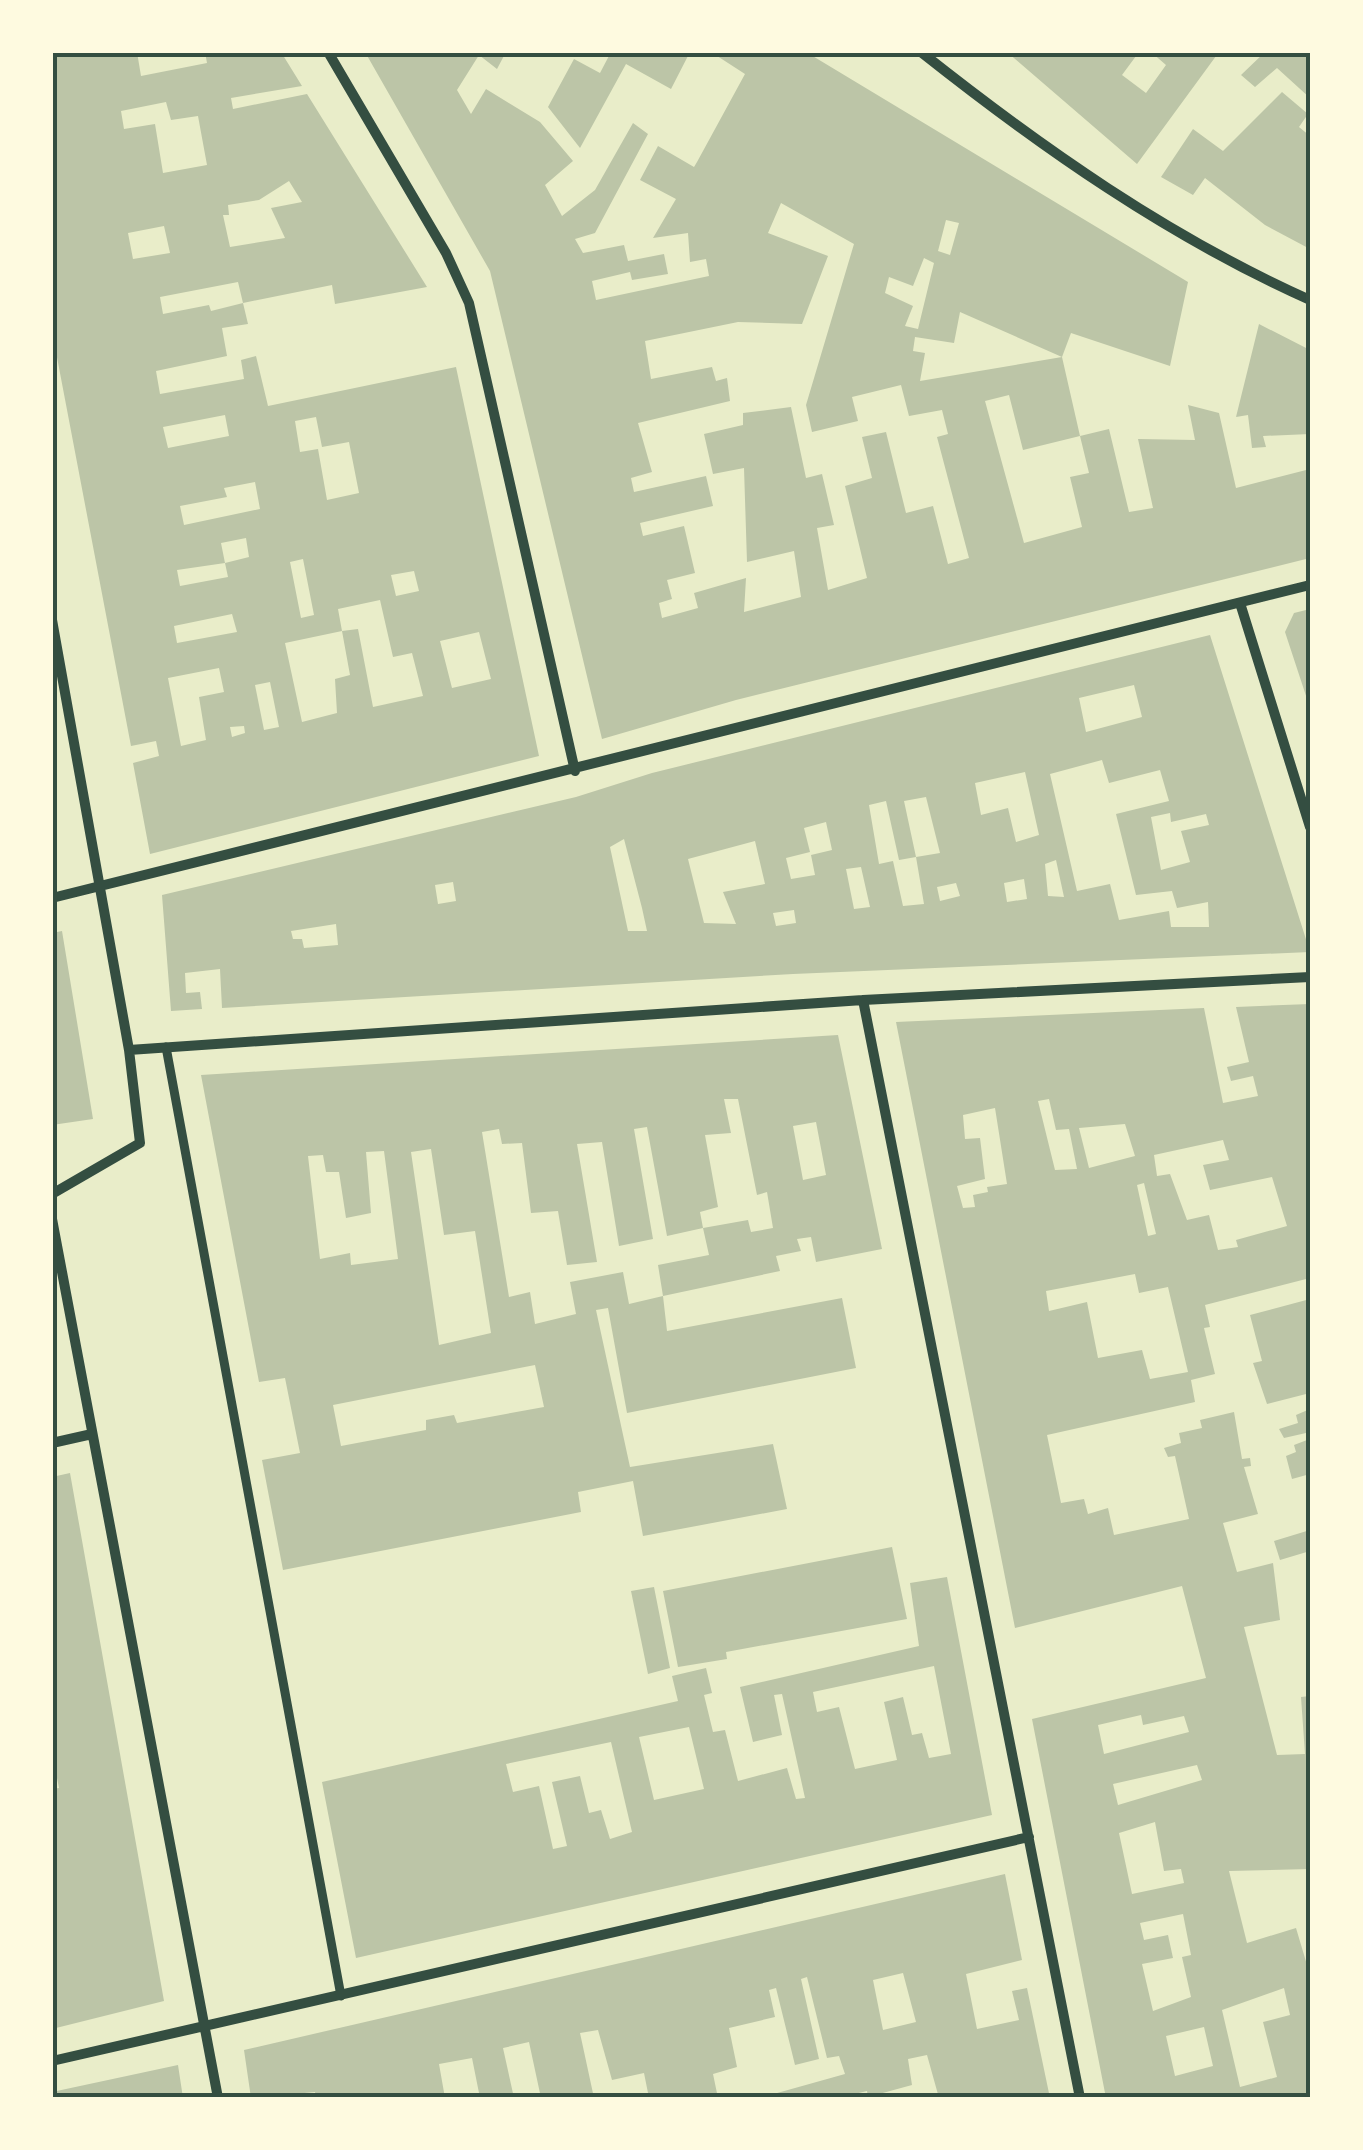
<svg xmlns="http://www.w3.org/2000/svg" width="1363" height="2150" viewBox="0 0 1363 2150" font-family="'Nunito Sans',sans-serif">
	<style>
		.building { fill: #bcc5a7; fill-rule: evenodd }
		.lines { fill: none; stroke-linecap: round; stroke-linejoin: round }
		.pedestrian { stroke: #344e41; stroke-width: 9 }
		.minor { stroke: #344e41; stroke-width: 10 }
		.neatline { fill: none; stroke: #344e41; stroke-width: 4 }
	</style>
	<rect width="100%" height="100%" fill="#e9edc9"/>
	<path class="building" d="M52,52H137L141,76L207,63L205,52H281L302,86L231,98L233,109L307,94L427,287L335,304L332,285L243,303L238,282L160,297L163,314L209,305L211,311L243,303L248,324L222,328L227,356L156,371L160,394L244,379L241,360L256,356L268,406L456,367L539,756L150,854L133,763L159,756L156,741L131,746L52,331ZM166,102L171,120L198,116L207,165L163,173L155,124L124,129L121,111ZM289,181L302,202L271,208L285,238L230,247L223,215H229L228,205L259,200ZM164,226L170,253L133,259L128,233ZM225,415L229,436L168,448L163,427ZM316,417L322,447L349,442L359,493L327,500L318,449L300,452L295,421ZM255,482L260,509L184,525L180,506L227,497L224,488ZM246,538L249,557L225,563L228,577L180,586L177,570L225,563L221,543ZM303,559L314,615L301,618L290,562ZM414,571L419,591L396,596L391,575ZM380,600L393,657L412,653L423,696L373,707L358,629L342,631L350,675L335,679L337,713L302,722L285,643L342,631L338,609ZM232,614L237,632L177,643L174,626ZM479,632L491,679L452,688L440,641ZM219,668L224,692L199,697L206,740L181,746L168,678ZM270,682L279,727L264,730L255,685ZM244,726L245,733L232,737L230,727Z
		M365,52H506L497,69L479,55L457,90L471,114L486,89L540,122L573,161L545,185L562,216L595,190L633,123L648,134L595,233L575,239L583,253L624,245L628,261L664,254L668,274L632,280L630,272L592,281L596,300L709,276L706,259L690,262L688,233L653,238L676,199L640,180L658,146L694,167L697,162L745,74L711,52H806L1188,282L1170,366L1071,333L1062,357L960,312L954,343L915,337L913,351L925,353L920,381L1062,357L1080,436L1023,450L1009,395L985,401L1024,543L1082,527L1070,477L1089,473L1080,436L1109,429L1129,512L1153,508L1138,439L1195,440L1188,405L1219,413L1236,488L1310,469V558L736,700L602,739L490,271ZM781,203L854,244L806,405L812,432L858,421L852,397L901,385L909,416L942,410L948,434L937,437L969,558L948,564L933,506L906,513L886,432L862,437L872,478L845,486L867,578L828,590L817,528L834,525L822,474L806,478L791,407L743,413V425L704,434L713,474L744,468L747,562L794,551L801,597L744,612L746,578L694,593L698,608L662,618L659,603L672,599L667,580L695,573L684,526L643,536L640,523L713,506L706,476L634,492L631,478L652,472L638,423L730,401L727,378L716,381L712,367L651,379L645,341L738,322L802,324L828,256L768,233ZM946,220L959,223L950,255L938,251ZM924,258L934,263L918,329L905,326L913,306L885,293L889,277L913,286Z
		M611,52H690L671,89L626,64L580,148L548,107L574,59L600,73Z
		M1007,52H1139L1122,75L1146,93L1166,65L1151,52H1219L1137,164Z
		M1265,52H1310V98L1277,68L1255,87L1241,75Z
		M1282,92L1308,114L1299,127L1310,136V249L1265,225L1205,178L1193,195L1161,177L1193,129L1223,151Z
		M1259,324L1310,350V434L1263,436L1266,447L1252,448L1248,415L1236,417Z
		M1310,609V708L1285,632L1294,613Z
		M1210,635L1310,952L793,974L780,935L793,974L222,1008L220,969L185,973L186,993L200,992L202,1009L171,1011L162,895L576,797L652,773ZM1134,685L1142,717L1086,732L1079,698ZM1102,760L1109,783L1160,770L1169,801L1116,814L1136,895L1172,891L1177,908L1208,902L1209,927H1171L1169,911L1119,920L1110,884L1077,891L1050,774ZM1025,772L1039,835L1016,842L1008,808L981,815L975,783ZM926,797L940,853L916,857L924,904L903,906L893,861L879,864L869,805L886,801L899,860L916,857L904,801ZM1170,813L1171,822L1206,814L1209,825L1181,831L1190,862L1161,870L1151,817ZM826,822L832,850L811,855L815,875L791,879L786,858L810,852L804,828ZM624,839L642,908L647,931H628L610,847ZM755,841L765,884L723,892L736,924L704,923L688,859ZM1056,860L1064,897L1048,896L1045,864ZM861,867L870,907L854,909L846,869ZM1024,879L1027,899L1007,902L1004,883ZM453,882L456,901L438,904L435,885ZM956,883L960,896L940,901L937,887ZM794,910L796,923L776,926L773,913ZM336,924L338,945L304,948L302,939H293L291,931Z
		M62,931L93,1119L52,1125V933Z
		M1310,1004V1278L1205,1305L1210,1327L1204,1328L1215,1374L1191,1380L1195,1402L1047,1435L1061,1503L1084,1499L1088,1514L1108,1508L1114,1535L1189,1519L1175,1456L1168,1457L1164,1448L1181,1443L1179,1433L1202,1428L1200,1420L1234,1412L1242,1459L1250,1458L1251,1466L1244,1467L1258,1514L1223,1523L1237,1572L1273,1563L1280,1620L1244,1627L1277,1755L1305,1754L1301,1697L1310,1696V1869L1229,1871L1247,1943L1296,1928L1310,1975V2098H1106L1032,1719L1206,1678L1182,1586L1015,1628L896,1022L1204,1008L1223,1103L1258,1096L1253,1076L1231,1081L1227,1067L1249,1062L1236,1007ZM1049,1099L1056,1130L1069,1129L1077,1169L1055,1170L1038,1101ZM995,1108L1007,1184L987,1187L988,1192L973,1195L975,1207L963,1208L957,1186L985,1179L980,1138L965,1139L963,1115ZM1125,1124L1135,1156L1089,1168L1079,1128ZM1223,1140L1229,1160L1203,1165L1210,1190L1272,1177L1287,1226L1236,1240L1238,1247L1218,1250L1209,1215L1187,1220L1170,1174L1157,1176L1154,1155ZM1144,1183L1156,1234L1148,1236L1137,1185ZM1135,1274L1139,1293L1168,1287L1188,1372L1150,1379L1142,1350L1098,1358L1087,1302L1049,1311L1046,1291ZM1141,1715L1143,1725L1184,1716L1189,1732L1104,1754L1098,1725ZM1197,1765L1202,1780L1118,1805L1113,1784ZM1155,1822L1164,1871L1181,1869L1184,1883L1132,1894L1119,1833ZM1183,1914L1191,1955L1182,1957L1191,1997L1153,2011L1142,1964L1173,1958L1168,1935L1144,1940L1140,1923ZM1284,1988L1290,2015L1263,2022L1277,2077L1240,2087L1222,2010ZM1204,2027L1213,2066L1175,2076L1166,2036Z
		M838,1035L882,1249L816,1262L811,1237L797,1239L801,1251L776,1256L780,1271L663,1296L658,1265L709,1255L703,1228L748,1220L751,1232L773,1228L767,1192L757,1195L738,1099H724L731,1133L705,1135L718,1207L700,1212L703,1228L667,1236L647,1127L634,1129L653,1239L619,1246L602,1142L577,1144L597,1262L567,1265L558,1211L531,1213L522,1143L502,1144L499,1129L482,1132L509,1297L530,1292L535,1324L576,1314L570,1282L623,1272L629,1304L663,1296L667,1331L842,1298L856,1368L627,1413L608,1308L596,1310L630,1467L773,1444L787,1509L643,1536L633,1481L578,1492L581,1512L283,1570L262,1460L300,1453L285,1378L259,1382L201,1075ZM816,1122L826,1175L803,1180L793,1126ZM431,1149L444,1235L475,1231L491,1333L439,1345L411,1152ZM384,1151L398,1259L351,1265L350,1253L320,1259L308,1156L323,1155L326,1172H339L346,1218L371,1213L366,1152ZM535,1365L544,1407L457,1423L454,1415L426,1420V1430L341,1446L333,1405Z
		M1310,1299V1393L1267,1404L1253,1363L1262,1361L1250,1315Z
		M1310,1409V1474L1292,1479L1286,1456L1296,1452L1294,1445L1307,1440L1306,1433L1284,1438L1279,1429L1298,1423L1296,1415Z
		M70,1473L164,2001L52,2029V1789L59,1788L52,1753V1477Z
		M1310,1530V1551L1280,1560L1274,1541Z
		M892,1547L907,1619L726,1652L727,1659L678,1667L663,1591Z
		M947,1577L992,1815L356,1958L322,1782L678,1701L672,1676L706,1668L712,1693L704,1695L713,1732L725,1730L738,1781L787,1768L796,1799L805,1798L782,1694L774,1695L782,1735L753,1742L740,1687L919,1646L910,1583ZM934,1666L951,1754L929,1758L922,1733L912,1735L903,1697L884,1702L897,1760L855,1769L839,1707L817,1712L813,1692ZM689,1727L704,1789L654,1800L639,1737ZM611,1742L632,1832L610,1839L601,1810L589,1813L580,1776L552,1782L567,1846L553,1849L539,1786L513,1792L506,1764Z
		M654,1587L670,1668L648,1674L631,1591Z
		M1005,1874L1022,1960L966,1974L977,2029L1019,2020L1012,1991L1027,1988L1050,2098H939L927,2055L908,2059L912,2085L868,2097L867,2091L838,2098H759L845,2074L839,2056L827,2058L807,1977L801,1979L819,2059L795,2065L776,1988L769,1990L775,2017L729,2028L737,2067L713,2074L718,2098H649L644,2073L612,2080L598,2030L580,2033L594,2098H541L529,2042L503,2048L514,2098H480L472,2058L439,2064L445,2098H316L315,2092L251,2098L244,2050ZM903,1973L916,2022L883,2030L873,1980Z
		M178,2065L183,2098H52V2092Z"/>
	<g class="lines">
		<path class="pedestrian" d="M166,1047L341,1996"/>
		<path class="minor" d="M328,52L446,253L469,303L575,771
			M921,52C1042,148 1169,237 1310,300
			M1240,603L1310,827
			M52,620L129,1050L140,1143L52,1194
			M52,898L1310,585
			M863,1000L1080,2098
			M129,1050L863,1000L1310,977
			M52,1219L218,2098
			M52,1443L92,1434
			M52,2061L1029,1837"/>
	</g>
	<rect width="1363" height="2150" fill="none" stroke="#fefae0" stroke-width="110"/>
	<rect x="55" y="55" width="1253" height="2040" class="neatline"/>
</svg>
